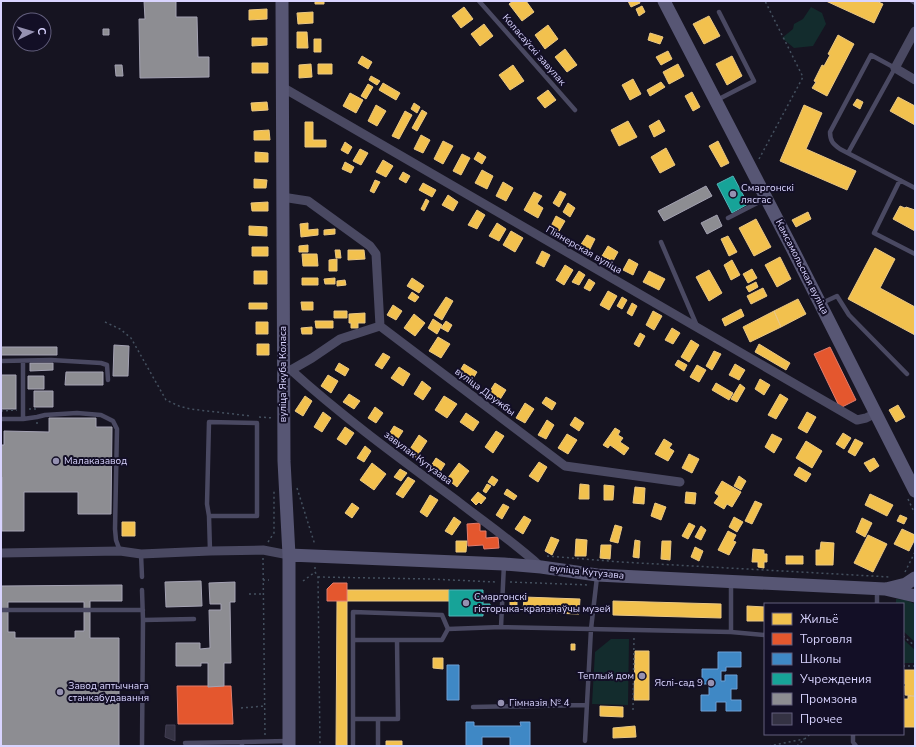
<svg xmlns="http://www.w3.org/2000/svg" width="916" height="747" viewBox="0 0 916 747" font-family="'Nunito Sans',sans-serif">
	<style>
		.green { fill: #132c2d }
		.homes { fill: #f2c14e; stroke: #eac783 }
		.shops { fill: #e4572e; stroke: #e17c6d }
		.schools { fill: #3f88c5; stroke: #6d9fd6 }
		.public { fill: #17a398; stroke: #51b2b7 }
		.industry { fill: #8d8d92; stroke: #a4a2b3; fill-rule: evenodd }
		.building { fill: #343243; stroke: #433f54 }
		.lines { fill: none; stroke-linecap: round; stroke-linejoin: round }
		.path { stroke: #44505f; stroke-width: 1.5; stroke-dasharray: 2 3; stroke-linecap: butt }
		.lane { stroke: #4a4962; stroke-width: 4.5 }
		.street { stroke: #4a4962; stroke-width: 9 }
		.secondary { stroke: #575674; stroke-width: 13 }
		.poi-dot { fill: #9591b1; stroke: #130f26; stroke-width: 1.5 }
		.labels { text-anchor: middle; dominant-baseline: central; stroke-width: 4; stroke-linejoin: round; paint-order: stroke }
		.street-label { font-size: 10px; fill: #d9d4ff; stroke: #130f26 }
		.poi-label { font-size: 10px; fill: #d9d4ff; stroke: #130f26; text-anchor: start }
	</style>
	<rect width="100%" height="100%" fill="#161421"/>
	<path class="green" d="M811,7L822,13L826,24L813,46L794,48L782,38L793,29L794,24L803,19Z
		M896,599L906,600L915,604V642L903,631V604H896Z
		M611,639H629L628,705L592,704L595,652Z
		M903,639L915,650V663H903Z"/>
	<path class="homes" d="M315,1H324V4H315Z
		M513,1H526L534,12L522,21L509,4Z
		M628,1H639L640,3L631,7Z
		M826,1H876L883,4L874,23Z
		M642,6L645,12L639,16L636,9Z
		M464,7L473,19L461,28L452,16Z
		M267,9V19L249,20V10Z
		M313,12V23L298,24L297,13Z
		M709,16L720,36L704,44L693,24Z
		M484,24L493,36L480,46L471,34Z
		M548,25L558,39L545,49L535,35Z
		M297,32H307L308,48H297Z
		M650,33L663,37L660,44L648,40Z
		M838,35L854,44L827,96L812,88L816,82L814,81L822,65L824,66L830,55L828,54Z
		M252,38H267V45L252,46Z
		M314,39H321V52H314Z
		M565,49L577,65L567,72L555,57Z
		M668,51L672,59L661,65L656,57Z
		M362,56L372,62L368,69L358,63Z
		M732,56L742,76L727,85L716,64Z
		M252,63H268V73H252Z
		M311,64L312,77L299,78V65Z
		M318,64H332V74H318Z
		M678,64L684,76L669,84L663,72Z
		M513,65L524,81L510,90L499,75Z
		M371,76L380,81L377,85L369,80Z
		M633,79L641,94L630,100L622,85Z
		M661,82L665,87L650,96L647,90Z
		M383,83L400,93L396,100L379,90Z
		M368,84L373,87L366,99L361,96Z
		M548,90L556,100L545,108L537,98Z
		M692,92L700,107L693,111L685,96Z
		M350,93L363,100L356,113L343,106Z
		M898,97L915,106V125L890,111Z
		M857,99L863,102L860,109L853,105Z
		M267,102L268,110L252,111L251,103Z
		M414,103L420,107L417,113L411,109Z
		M376,105L386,111L377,126L368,121Z
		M804,105L822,113L806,149L856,171L847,190L780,161Z
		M422,110L427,113L417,131L412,128Z
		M405,111L412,115L399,139L392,136Z
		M659,120L665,131L654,137L649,126Z
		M628,121L637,137L619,146L611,130Z
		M305,122H313V140H326V147H305Z
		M269,130L270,140H254V131Z
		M421,135L430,140L423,153L414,149Z
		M443,141L453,146L443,164L434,159Z
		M718,141L729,163L721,167L709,146Z
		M345,142L352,147L348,154L341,150Z
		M666,148L675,165L660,173L651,157Z
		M360,149L368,153L361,165L353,161Z
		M255,152L268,153V162H255Z
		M478,152L486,157L482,164L474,159Z
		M462,154L470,158L461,175L453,171Z
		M383,160L393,166L386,177L376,172Z
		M345,162L354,167L351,173L342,169Z
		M482,170L493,176L487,189L475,183Z
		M403,172L410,176L406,183L399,179Z
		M254,179L267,180L266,188H254Z
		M375,180L380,182L374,193L370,191Z
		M503,182L513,188L506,201L496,196Z
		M423,183L436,190L432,197L419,190Z
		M560,191L566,194L559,207L553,203Z
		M534,192L542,196L537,204L543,208L538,218L524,210Z
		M448,195L458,202L453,211L442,205Z
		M426,199L429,201L424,211L421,209Z
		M268,202V211H252L251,203Z
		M568,203L575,208L570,217L563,212Z
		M900,206L905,208L906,207L915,210V231L893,219Z
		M477,210L485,215L477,229L468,225Z
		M808,212L811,219L796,227L792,220Z
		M556,216L565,221L558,233L550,228Z
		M756,219L771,247L754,256L739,228Z
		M308,223V230L318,229V235L301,237L300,224Z
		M497,223L506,229L499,241L489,236Z
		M249,226L267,227V236L249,235Z
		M335,229V234L324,235V230Z
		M511,231L523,238L515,252L503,245Z
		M587,235L595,239L589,251L580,246Z
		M728,236L737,252L729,256L721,239Z
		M308,245V252H299V246Z
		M608,246L618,252L613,261L602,256Z
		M252,247H268V256H252Z
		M875,248L895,259L880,288L915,307V335L848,299Z
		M335,250H340L341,258H336Z
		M348,250H364L365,259L348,260Z
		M542,251L550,255L544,267L536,263Z
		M302,254H317L318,266H303Z
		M780,257L791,279L777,287L765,265Z
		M337,259V271H329V260Z
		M629,259L638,264L633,275L623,270Z
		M732,260L740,275L731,280L724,265Z
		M565,265L573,270L564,285L556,280Z
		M752,269L757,278L748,283L743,274Z
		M709,270L722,293L709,301L696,277Z
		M254,271H267V284H254Z
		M579,271L585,275L579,285L572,282Z
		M649,271L665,279L659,290L643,282Z
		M302,278H318V285H302Z
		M335,278V284H325L324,279Z
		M412,278L424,286L419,293L407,286Z
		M589,279L595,283L590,291L584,288Z
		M345,280L346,285L337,286V281Z
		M756,282L758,287L749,292L746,287Z
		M763,288L767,296L751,304L747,296Z
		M608,291L617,296L609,310L600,305Z
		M412,292L419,297L415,302L408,298Z
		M446,297L453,301L442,320L434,315Z
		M622,297L627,300L622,309L617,306Z
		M798,299L806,314L781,327L774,311Z
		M301,302H313V310H302Z
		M249,303H267V309H249Z
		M632,303L637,306L632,316L627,313Z
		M393,305L402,311L396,320L387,315Z
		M741,309L744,316L725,326L722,319Z
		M334,311H347V318H334Z
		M653,311L662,316L654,330L646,325Z
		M774,311L781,327L750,342L743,327Z
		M365,313V323H358V328H351V323H349V314Z
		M414,314L425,323L415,336L404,328Z
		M433,319L442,325L437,334L428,328Z
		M315,321H333V328H316Z
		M446,321L452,325L448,332L441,328Z
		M256,322H268V334H256Z
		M312,327V334H302L301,328Z
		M672,328L680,333L673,344L665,340Z
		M640,333L645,336L639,347L634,344Z
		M438,337L450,344L441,358L429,351Z
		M691,340L699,345L689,362L681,357Z
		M257,344H269V355H257Z
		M759,344L790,363L786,370L755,352Z
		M714,351L721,354L712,370L706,366Z
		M383,353L390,357L382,369L375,365Z
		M678,360L687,365L684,371L675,365Z
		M339,363L349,369L345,376L335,370Z
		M464,364L477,372L471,382L458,374Z
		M735,364L745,370L739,380L729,375Z
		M697,365L706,370L699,382L690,377Z
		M399,367L410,374L403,386L391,378Z
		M328,375L338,381L331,393L321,386Z
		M760,379L770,385L764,395L755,389Z
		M422,381L431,388L423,400L414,394Z
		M495,383L506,390L499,401L488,394Z
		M716,383L733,393L729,400L712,390Z
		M740,384L745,388L737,402L731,399Z
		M349,394L360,401L354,409L343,402Z
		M780,394L788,399L776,419L768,415Z
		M305,396L312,401L303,416L295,411Z
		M444,396L457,404L447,418L435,410Z
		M546,397L556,403L552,410L542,403Z
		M525,403L534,409L525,423L516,418Z
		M898,405L905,417L896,422L889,410Z
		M375,407L383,413L376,423L368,418Z
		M323,412L331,418L322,432L314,427Z
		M807,412L816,417L807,433L798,428Z
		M466,413L479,422L473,431L460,422Z
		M575,417L584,423L579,431L570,425Z
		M547,420L554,425L546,439L538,435Z
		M394,426L403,431L397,440L389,434Z
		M345,427L354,433L346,445L337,439Z
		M615,428L620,431L618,435L623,438L620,442L629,448L624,455L610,445L608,448L603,445Z
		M496,431L504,436L493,453L485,447Z
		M843,433L851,438L844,449L836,444Z
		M567,434L577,440L568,454L558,448Z
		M772,434L782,439L774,453L765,447Z
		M419,435L427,441L416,458L408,452Z
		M664,439L672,444L669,448L674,451L668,461L655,454Z
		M855,439L863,443L855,456L848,452Z
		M806,441L822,451L812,468L796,458Z
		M365,446L371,451L364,462L357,458Z
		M689,454L699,459L692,473L682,468Z
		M436,458L445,464L438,475L429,469Z
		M874,458L879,466L870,472L864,463Z
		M539,462L547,467L538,482L529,476Z
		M372,463L386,474L374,490L360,480Z
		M459,463L469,471L457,487L447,479Z
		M799,467L811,474L806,482L794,475Z
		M400,469L407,473L401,481L394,477Z
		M492,476L498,480L494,486L488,482Z
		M739,476L746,481L741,490L734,486Z
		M408,477L415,481L403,498L396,494Z
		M722,481L741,492L732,507L727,504L724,509L714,503L719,496L715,493Z
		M487,484L491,486L486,493L483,491Z
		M580,484L589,485V499H579Z
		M604,485L614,486L613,500H604Z
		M635,487L645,488L644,504L633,503Z
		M507,489L517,496L514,500L504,494Z
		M478,492L486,498L481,504L479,502L476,505L471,500Z
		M686,492L696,493L695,504L685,503Z
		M870,494L893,505L887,516L865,505Z
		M430,495L438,500L427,517L420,512Z
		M755,501L762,504L752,524L745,521Z
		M352,503L359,508L352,518L345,513Z
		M655,503L666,507L661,520L651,516Z
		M503,504L509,507L502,519L496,515Z
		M900,515L907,518L904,524L897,521Z
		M524,516L531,520L523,534L515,529Z
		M454,517L461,522L452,535L445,531Z
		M734,517L743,522L737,532L729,527Z
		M862,518L872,523L865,537L856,532Z
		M122,522H135V536H122Z
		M689,523L695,526L688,539L682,536Z
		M615,525L622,527L618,543L610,541Z
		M701,526L706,530L701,540L695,537Z
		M902,529L915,535V539L909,551L894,544Z
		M728,531L736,535L733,541L736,542L729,555L718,550Z
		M868,535L887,544L873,572L854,563Z
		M551,537L559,540L552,555L545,551Z
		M576,539L587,540L586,556H575Z
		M635,540L640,541L639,558L633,557Z
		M456,541H467L466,552H456Z
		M662,541H671L670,560L661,559Z
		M821,542L834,543L833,565H816V550H820Z
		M601,545H611L610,559L600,558Z
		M695,547L703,551L699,561L691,557Z
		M753,549L764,550V554H767V562H764V568L758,567V562H752Z
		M786,556H803V564H786Z
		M347,590H449V601H347Z
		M510,596L517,597V605H510Z
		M524,597L580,599L579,614L523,612Z
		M337,601H347V746H336Z
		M613,601L721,604V618L613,615Z
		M747,606L765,607V621H747Z
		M571,644H575V650H571Z
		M635,651H649V700H634Z
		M433,658H443V669L433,668Z
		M904,670H915V696L905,695Z
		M908,696H915V727H903V699H908Z
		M600,706L623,707V717L600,716Z
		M635,726L636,737L613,738V728Z
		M386,741H402V746H386Z"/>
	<path class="shops" d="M830,347L856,400L840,408L814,354Z
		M480,523V531H486V538L498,537L499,548L484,549L483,545L468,546L467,524Z
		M333,583H347V601H327V589Z
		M177,686H231L233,724H178Z"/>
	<path class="schools" d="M718,652H741V667H726V671H721V681H725V675H737V689H731V700H741V711H726V702H716V711H701V695H709V684H702V669H718Z
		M447,665H459V700H447Z
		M466,722H474V726H521L520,722H530V746H510V737H482V746H466Z"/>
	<path class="public" d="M733,176L748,204L732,213L717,184Z
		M449,590H483V604H490V610L483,609V616H449Z"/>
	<path class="industry" d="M144,1H176V17H197L198,57H209V77L140,78L139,19H145Z
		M103,29H109V35H103Z
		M115,65H122L123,76H116Z
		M706,186L712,196L664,221L658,211Z
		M717,215L722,226L707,234L701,223Z
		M114,345L129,346L128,376H113Z
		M1,347H57V355H1Z
		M30,363H53V370L30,371Z
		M66,372H103V385H65Z
		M1,375H16V409H1Z
		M28,376H44V389H28Z
		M34,391H53V407H34Z
		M49,418H96V427H112L111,514H78V492H24V531H2V477H1V445H4V431L49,432Z
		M201,581L202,606L166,607L165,582Z
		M235,582V602H230L231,663H224V686L208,687V663H201V666H176V643H200V649L210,648L209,610H221V604H210L209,583Z
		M122,585V601H90V638H119V746H1V586ZM8,602H84V631H75V638H15V632H8Z"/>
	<path class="building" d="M166,725H175V741L165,737Z"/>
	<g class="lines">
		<path class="path" d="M759,159L803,77L765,1
			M105,322L120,329L131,338L166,400L179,406L190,409L251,416
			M29,409H37V411
			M1,411L17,410
			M259,417L273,418
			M37,422V427
			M297,488L315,545
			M908,499L915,514
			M268,542L274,533V489
			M547,556L621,562L890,577
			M263,558L265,736
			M315,567V572L318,577L320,746
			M905,572L915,552
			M318,577L430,579L496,582
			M263,580H269
			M303,581L315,572
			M510,582L590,585
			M249,594H264
			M903,636L915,646
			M903,666H915
			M903,685H905
			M241,708L265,706
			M633,710L634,636
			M769,746L804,739
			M797,746L810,734"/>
		<path class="lane" d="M479,1L575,110
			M912,1L915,3
			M717,100L754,81L719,12
			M848,153L895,68L871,55L830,132C830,141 833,144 840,149L915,188
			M900,180L874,233L915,254
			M728,218L765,199
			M661,242L697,326
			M822,303L837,296L849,315L907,374
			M1,361L51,360L101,363L107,365L108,380
			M1,419H23L37,417L45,415L77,413L101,415L113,421L117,429L115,529L116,540L120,551
			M23,419V361
			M209,516L207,504L209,422L257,423V516H209L210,551
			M141,554L142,577
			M504,564L501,627L731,632L765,635
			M142,590L143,620L194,619
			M877,604V590
			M1,610H143
			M731,632V582
			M353,640V612L442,615L448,629
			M473,707L587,705
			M353,719H378
			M853,734V742L856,746
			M585,741L591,629L597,577
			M185,743L242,742
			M142,746L143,620
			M242,746V742L287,741
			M353,746V640H442L448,629L501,627
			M378,746V719H398L397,640"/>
		<path class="street" d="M915,31L895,68L915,80
			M282,87L857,420L866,418L876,413
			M282,197L308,201L370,246L376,254L380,326
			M285,370H291C344,418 402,460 460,503C487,524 516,544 541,567
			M291,370L312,358L340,339L380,326L565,466L680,482
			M1,553L120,551L141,554L210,551L263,550L289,555"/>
		<path class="secondary" d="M282,1L284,461L289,555V746
			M664,1L791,246L915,491
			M289,555L504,564L541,567L597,575L885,589L915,596
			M886,589L906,584L915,578"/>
	</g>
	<g class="poi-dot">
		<circle cx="733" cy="194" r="4"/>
		<circle cx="56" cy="461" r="4"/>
		<circle cx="466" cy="603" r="4"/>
		<circle cx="642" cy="676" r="4"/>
		<circle cx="711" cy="683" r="4"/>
		<circle cx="60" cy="692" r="4"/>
		<circle cx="501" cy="703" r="4"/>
	</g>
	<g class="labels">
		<g class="street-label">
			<text transform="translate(534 50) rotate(49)">Коласаўскі завулак</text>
			<text transform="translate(584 250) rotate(30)">Піянерская вуліца</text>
			<text transform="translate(802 267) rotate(63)">Камсамольская вуліца</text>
			<text transform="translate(283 374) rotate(-90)">вуліца Якуба Коласа</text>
			<text transform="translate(485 392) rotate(37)">вуліца Дружбы</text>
			<text transform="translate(418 458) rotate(37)">завулак Кутузава</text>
			<text transform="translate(587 572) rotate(6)">вуліца Кутузава</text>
		</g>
		<g class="poi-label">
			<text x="741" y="188">Смаргонскі<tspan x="741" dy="12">лясгас</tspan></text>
			<text x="64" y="461">Малаказавод</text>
			<text x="474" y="597">Смаргонскі<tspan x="474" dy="12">гісторыка-краязнаўчы музей</tspan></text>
			<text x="634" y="676" text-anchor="end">Теплый дом</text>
			<text x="703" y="683" text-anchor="end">Яслі-сад 9</text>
			<text x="68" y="686">Завод аптычнага<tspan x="68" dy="12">станкабудавання</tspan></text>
			<text x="509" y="703">Гімназія № 4</text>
		</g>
	</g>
	<rect width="916" height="747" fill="none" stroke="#d9d4ff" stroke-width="4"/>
	<rect x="764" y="603" width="140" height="132" fill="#130f26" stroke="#625e7d"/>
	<rect x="772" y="613" width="20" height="12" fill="#f2c14e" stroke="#625e7d"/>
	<text x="800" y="623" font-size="12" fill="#d9d4ff">Жильё</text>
	<rect x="772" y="633" width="20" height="12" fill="#e4572e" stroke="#625e7d"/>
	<text x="800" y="643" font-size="12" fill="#d9d4ff">Торговля</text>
	<rect x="772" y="653" width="20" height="12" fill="#3f88c5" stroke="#625e7d"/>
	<text x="800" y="663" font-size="12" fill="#d9d4ff">Школы</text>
	<rect x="772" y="673" width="20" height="12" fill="#17a398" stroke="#625e7d"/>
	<text x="800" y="683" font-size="12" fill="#d9d4ff">Учреждения</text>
	<rect x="772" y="693" width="20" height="12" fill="#8d8d92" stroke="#625e7d"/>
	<text x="800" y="703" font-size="12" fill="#d9d4ff">Промзона</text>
	<rect x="772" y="713" width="20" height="12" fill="#343243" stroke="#625e7d"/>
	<text x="800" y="723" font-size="12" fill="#d9d4ff">Прочее</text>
	<g transform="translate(32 32) rotate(85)"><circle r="19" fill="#130f26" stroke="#625e7d"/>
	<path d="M0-3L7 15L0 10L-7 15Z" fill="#9591b1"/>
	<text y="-6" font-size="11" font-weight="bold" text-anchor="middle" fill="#d9d4ff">С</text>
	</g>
</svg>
